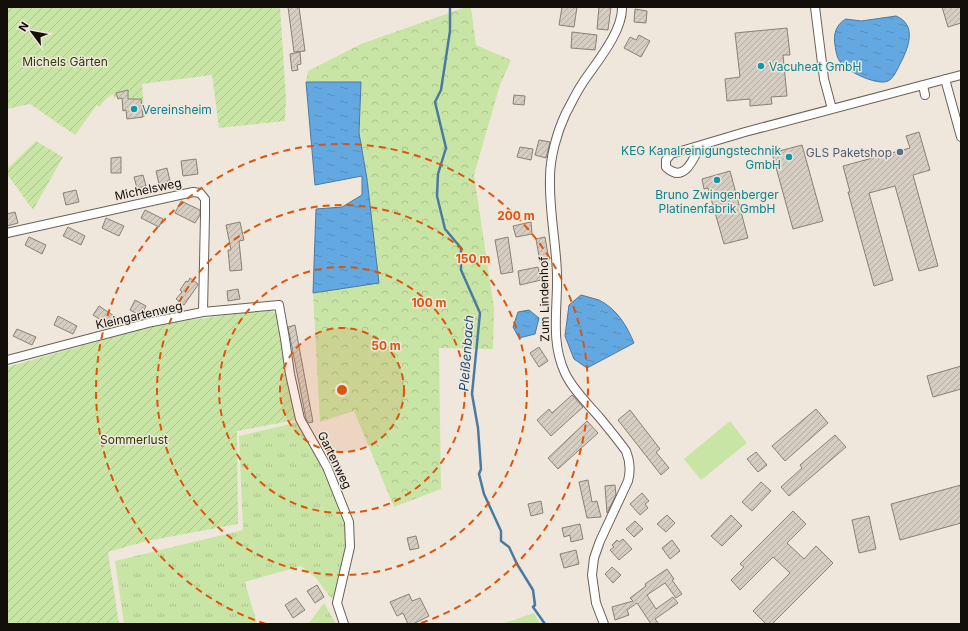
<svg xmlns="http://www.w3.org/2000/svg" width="968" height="631" viewBox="0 0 968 631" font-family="Inter,sans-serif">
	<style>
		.grass { fill: url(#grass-tufts) }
		.forest { fill: url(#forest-crowns) }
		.park { fill: #c9e5a6 }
		.garden { fill: url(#garden-furrows) }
		.water { fill: url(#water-ripples); stroke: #4b7aa0 }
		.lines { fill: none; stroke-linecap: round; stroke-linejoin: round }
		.stream { stroke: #4b7aa0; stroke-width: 2.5 }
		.building { fill: url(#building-hatch); stroke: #898076 }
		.minor-casing { stroke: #696158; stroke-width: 10 }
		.minor { stroke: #fff; stroke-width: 8 }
		.ring { fill: none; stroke: #dd550c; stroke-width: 2; stroke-dasharray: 7 5 }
		.culture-dot { fill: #0f9aa8; stroke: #f0e7dc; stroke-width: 1.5 }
		.service-dot { fill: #5c6f8a; stroke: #f0e7dc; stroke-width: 1.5 }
		.labels { text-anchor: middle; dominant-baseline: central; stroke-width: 3; stroke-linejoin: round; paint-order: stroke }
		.park-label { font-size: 12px; fill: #2a3d04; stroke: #f0e7dc }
		.culture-label { font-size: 12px; fill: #0d838f; stroke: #f0e7dc; text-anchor: start }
		.service-label { font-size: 12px; fill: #4e5e75; stroke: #f0e7dc; text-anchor: end }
		.street-label { font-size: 12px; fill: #120f0b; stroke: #f0e7dc }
		.water-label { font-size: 13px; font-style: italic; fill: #15496f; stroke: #f0e7dc }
		.centre { fill: #dd550c; stroke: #f0e7dc; stroke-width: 2 }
		.ring-label { font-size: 12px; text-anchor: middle; font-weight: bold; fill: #dd550c; stroke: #f0e7dc; stroke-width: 3; stroke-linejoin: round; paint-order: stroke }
	</style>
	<defs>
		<pattern id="grass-tufts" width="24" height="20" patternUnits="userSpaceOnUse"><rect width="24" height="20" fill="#c9e5a6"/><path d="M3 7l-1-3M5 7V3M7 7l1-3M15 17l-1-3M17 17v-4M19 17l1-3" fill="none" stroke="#acc38e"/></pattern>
		<pattern id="forest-crowns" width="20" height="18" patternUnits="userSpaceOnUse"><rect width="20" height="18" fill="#c9e5a6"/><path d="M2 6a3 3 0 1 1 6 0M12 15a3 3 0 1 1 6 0" fill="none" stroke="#acc38e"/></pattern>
		<pattern id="garden-furrows" width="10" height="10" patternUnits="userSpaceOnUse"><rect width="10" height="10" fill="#c9e5a6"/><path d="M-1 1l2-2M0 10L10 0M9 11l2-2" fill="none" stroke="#acc38e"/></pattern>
		<pattern id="water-ripples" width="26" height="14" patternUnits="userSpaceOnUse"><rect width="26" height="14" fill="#63a8e0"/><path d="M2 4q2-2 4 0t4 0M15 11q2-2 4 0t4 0" fill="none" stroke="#558fbf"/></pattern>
		<pattern id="building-hatch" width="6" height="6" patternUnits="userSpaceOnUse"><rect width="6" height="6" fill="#d5ccc2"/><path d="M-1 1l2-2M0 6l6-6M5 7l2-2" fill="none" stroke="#b6aea5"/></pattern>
	</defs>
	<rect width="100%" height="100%" fill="#f0e7dc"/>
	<path class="grass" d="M298,422L325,467L347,524L348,548L335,598H331L316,578L301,566L245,582L257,624H124L115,561L243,530L239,436Z
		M324,603L336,624H309V623Z
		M534,613L540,624H502Z"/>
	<path class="forest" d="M466,7H471L476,45L511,60L500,85L474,175L494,308L493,349L439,348L441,489L394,507L354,411L320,422L313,293L379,282L367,179L359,133L361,82H306L308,71L361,44Z"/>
	<path class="park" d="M730,421L747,443L701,480L684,459Z"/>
	<path class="garden" d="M7,7H280L286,98L285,121L219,128L212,75L142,84L145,117L127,119L125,100H122V98L118,99L117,97L114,98L113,94L107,98L99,107L97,105L75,135L30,104L7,109Z
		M36,141L63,157L33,210L7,174V169Z
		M268,309L277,314L296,420L237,431L238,524L147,541L108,552L119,624H7V367L156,325Z"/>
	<path class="water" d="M896,16C918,25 908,49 900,64C897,70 893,79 888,81C878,86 849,72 843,65C837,60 836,52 835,45C833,35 836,24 846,19L861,21Z
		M306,82H361L359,133L367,179L379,283L313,293L316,209L342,207L362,195V176L315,185Z
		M581,295C587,297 593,298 599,300C617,309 627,326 634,343L587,368L574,359L565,336L569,305Z
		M529,310L539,318L535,334L519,338L513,327L518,312Z"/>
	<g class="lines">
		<path class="stream" d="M450,7V31L441,90L435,102L446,148L438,174L437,196L445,229L461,248V270L480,313L472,394L478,428L481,469L479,474L484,494L501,531V541L509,547L517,564L533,590L535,605L533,607L545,624"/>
	</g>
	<path class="building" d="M288,7H299L305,51L294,52Z
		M562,7H577L574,27L559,25Z
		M599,7H611L608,30L597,29Z
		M942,7H961V23L948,27Z
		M635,9L647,11L646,23L634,22Z
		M787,28L790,55H783L787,96L771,97L772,104L750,106V99L727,101L725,79L740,77L735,33Z
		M572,32L597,35L595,50L571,48Z
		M639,35L650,41L641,57L624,48L630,37L636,40Z
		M300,52L301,64L297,65L298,70L292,71L290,54Z
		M128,90V99H141L143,117L127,119L126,110L123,111L122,98L118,99L116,93Z
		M514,95L525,96L524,105L513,104Z
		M919,132L930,170L913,175L938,266L919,271L895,186L869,193L893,280L874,286L848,192H850L843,166L910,148L906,136Z
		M539,140L550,142L546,158L535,155Z
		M802,145L823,221L793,229L772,153Z
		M520,147L533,149L531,160L517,157Z
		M121,157V173H111V158Z
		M196,159L198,174L183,176L181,161Z
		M167,168L170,181L159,184L156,171Z
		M730,171L748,238L724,244L708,188L704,189L702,179Z
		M143,175L146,186L137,188L134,177Z
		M76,190L79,202L66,205L63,193Z
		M181,201L200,210V215L195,223L175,213Z
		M145,210L163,219L159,227L141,218Z
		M15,212L18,223L7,226V214Z
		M106,218L124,226L119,236L102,228Z
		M240,222L244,240L239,241L242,270L230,271L228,250H231L226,225Z
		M531,222L532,234L516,237L513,226Z
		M68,227L85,236L81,245L63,236Z
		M29,237L46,245L42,254L25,245Z
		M508,237L513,272L501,274L495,240Z
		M545,237L549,260L540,262L536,239Z
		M538,267L541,280L520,285L518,271Z
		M190,278L198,284V285L184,305L176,299L182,292L180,290L186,281L188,282Z
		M238,289L240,299L228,301L227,291Z
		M135,300L146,306L141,316L130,310Z
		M99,306L117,318L112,327L93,315Z
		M58,316L77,326L73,334L54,325Z
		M295,325L313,422L309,423L306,419L288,327Z
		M17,329L36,337L32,345L13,336Z
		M539,347L548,361L539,367L530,353Z
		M961,366V389L933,397L927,376Z
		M572,395L583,407L551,436L537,420L549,409L552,413Z
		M816,409L828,423L785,461L772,446Z
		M630,410L660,449L656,452L669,468L661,475L618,420Z
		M587,421L598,433L558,469L548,458Z
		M835,435L846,447L789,496L781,487L802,468L800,465Z
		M756,452L767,465L758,472L747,459Z
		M588,480L592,502L597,501L601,517L587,518L579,482Z
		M761,482L771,491L752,511L742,502Z
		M615,485L616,495L607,513L605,486Z
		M961,485V523L900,540L891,504Z
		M642,493L649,501L645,504L648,508L640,515L630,504Z
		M541,501L543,513L531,516L528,504Z
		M793,511L806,524L787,543L804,559L816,546L833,563L772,624H766L753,611L790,573L773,557L740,590L731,580L744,567L740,564Z
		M667,515L675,523L666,532L657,524Z
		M731,515L742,526L722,546L711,536Z
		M869,516L876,549L859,553L852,520Z
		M635,521L643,529L634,537L626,529Z
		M580,524L583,539L571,542L570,535L564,537L562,528Z
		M416,536L419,548L410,550L407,538Z
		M623,539L632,549L619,560L610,550L614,547L612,545L617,540L619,542Z
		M672,540L680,551L670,559L662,548Z
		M576,550L579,564L564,568L560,554Z
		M612,567L621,575L613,583L605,574Z
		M667,569L674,579L672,580L682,594L676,598L665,583L647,595L656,609L673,597L678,603L655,619L659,624H651L637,603L627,610L629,615L615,620L612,607L633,601L630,598L646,586L645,584Z
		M317,585L324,597L315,603L307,591Z
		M409,594L412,601L420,598L429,616L413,624H408L403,613L397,616L390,602Z
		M296,598L305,610L293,618L285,605Z"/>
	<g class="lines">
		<defs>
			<path id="minor" d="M815,7L824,79L832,109
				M945,79L961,137
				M923,85L925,95
				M700,146C693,160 684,184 666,167V160L671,154L745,132L961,75
				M7,233L193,192L200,193L205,199V215L203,312
				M7,360L152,322L203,312L279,305L285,339L290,374L300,419L327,467L349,522L350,547L337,603L344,624
				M604,624L596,603L592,575L594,558L600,541L628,481C631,470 630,461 626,451C618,440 609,429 600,418C588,404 573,390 565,373C550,341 558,308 557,274C556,242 549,210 550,178C550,157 557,132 566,113C571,104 576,93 582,84C595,64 623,32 622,7"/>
		</defs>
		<use href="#minor" class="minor-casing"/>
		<use href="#minor" class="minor"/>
	</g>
	<circle cx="342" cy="390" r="62" fill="#dd550c" fill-opacity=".12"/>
	<g class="ring">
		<circle cx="342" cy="390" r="62"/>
		<circle cx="342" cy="390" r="123"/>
		<circle cx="342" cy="390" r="185"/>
		<path d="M266 624A246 246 0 1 1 418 624"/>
	</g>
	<g class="culture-dot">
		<circle cx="761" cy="66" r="4"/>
		<circle cx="134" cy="109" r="4"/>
		<circle cx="789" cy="157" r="4"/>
		<circle cx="717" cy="180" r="4"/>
	</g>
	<circle class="service-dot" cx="900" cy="152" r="4"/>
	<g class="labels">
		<g class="park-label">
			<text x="65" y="61">Michels Gärten</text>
			<text x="134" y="439">Sommerlust</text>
		</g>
		<g class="culture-label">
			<text x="769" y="66">Vacuheat GmbH</text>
			<text x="142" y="109">Vereinsheim</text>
			<text x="781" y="150" text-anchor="end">KEG Kanalreinigungstechnik<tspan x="781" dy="14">GmbH</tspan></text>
			<text x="717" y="194" text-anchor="middle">Bruno Zwingenberger<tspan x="717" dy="14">Platinenfabrik GmbH</tspan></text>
		</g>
		<g class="service-label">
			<text x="892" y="152">GLS Paketshop</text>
		</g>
		<g class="street-label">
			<text transform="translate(148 189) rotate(-12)">Michelsweg</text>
			<text transform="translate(544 299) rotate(-91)">Zum Lindenhof</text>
			<text transform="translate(139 315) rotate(-13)">Kleingartenweg</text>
			<text transform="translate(335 460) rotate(64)">Gartenweg</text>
		</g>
		<g class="water-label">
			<text transform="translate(466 353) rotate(-86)">Pleißenbach</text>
		</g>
	</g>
	<circle cx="342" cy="390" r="6" class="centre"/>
	<g class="ring-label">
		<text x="516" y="220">200 m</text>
		<text x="473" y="263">150 m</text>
		<text x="429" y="307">100 m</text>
		<text x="386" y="350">50 m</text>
	</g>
	<rect width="968" height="631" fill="none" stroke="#120f0b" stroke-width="16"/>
	<g transform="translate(32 32) rotate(302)" stroke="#f0e7dc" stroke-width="3" paint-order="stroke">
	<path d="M0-3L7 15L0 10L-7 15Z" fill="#120f0b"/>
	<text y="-6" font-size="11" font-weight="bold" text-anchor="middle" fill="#120f0b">N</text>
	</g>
</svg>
